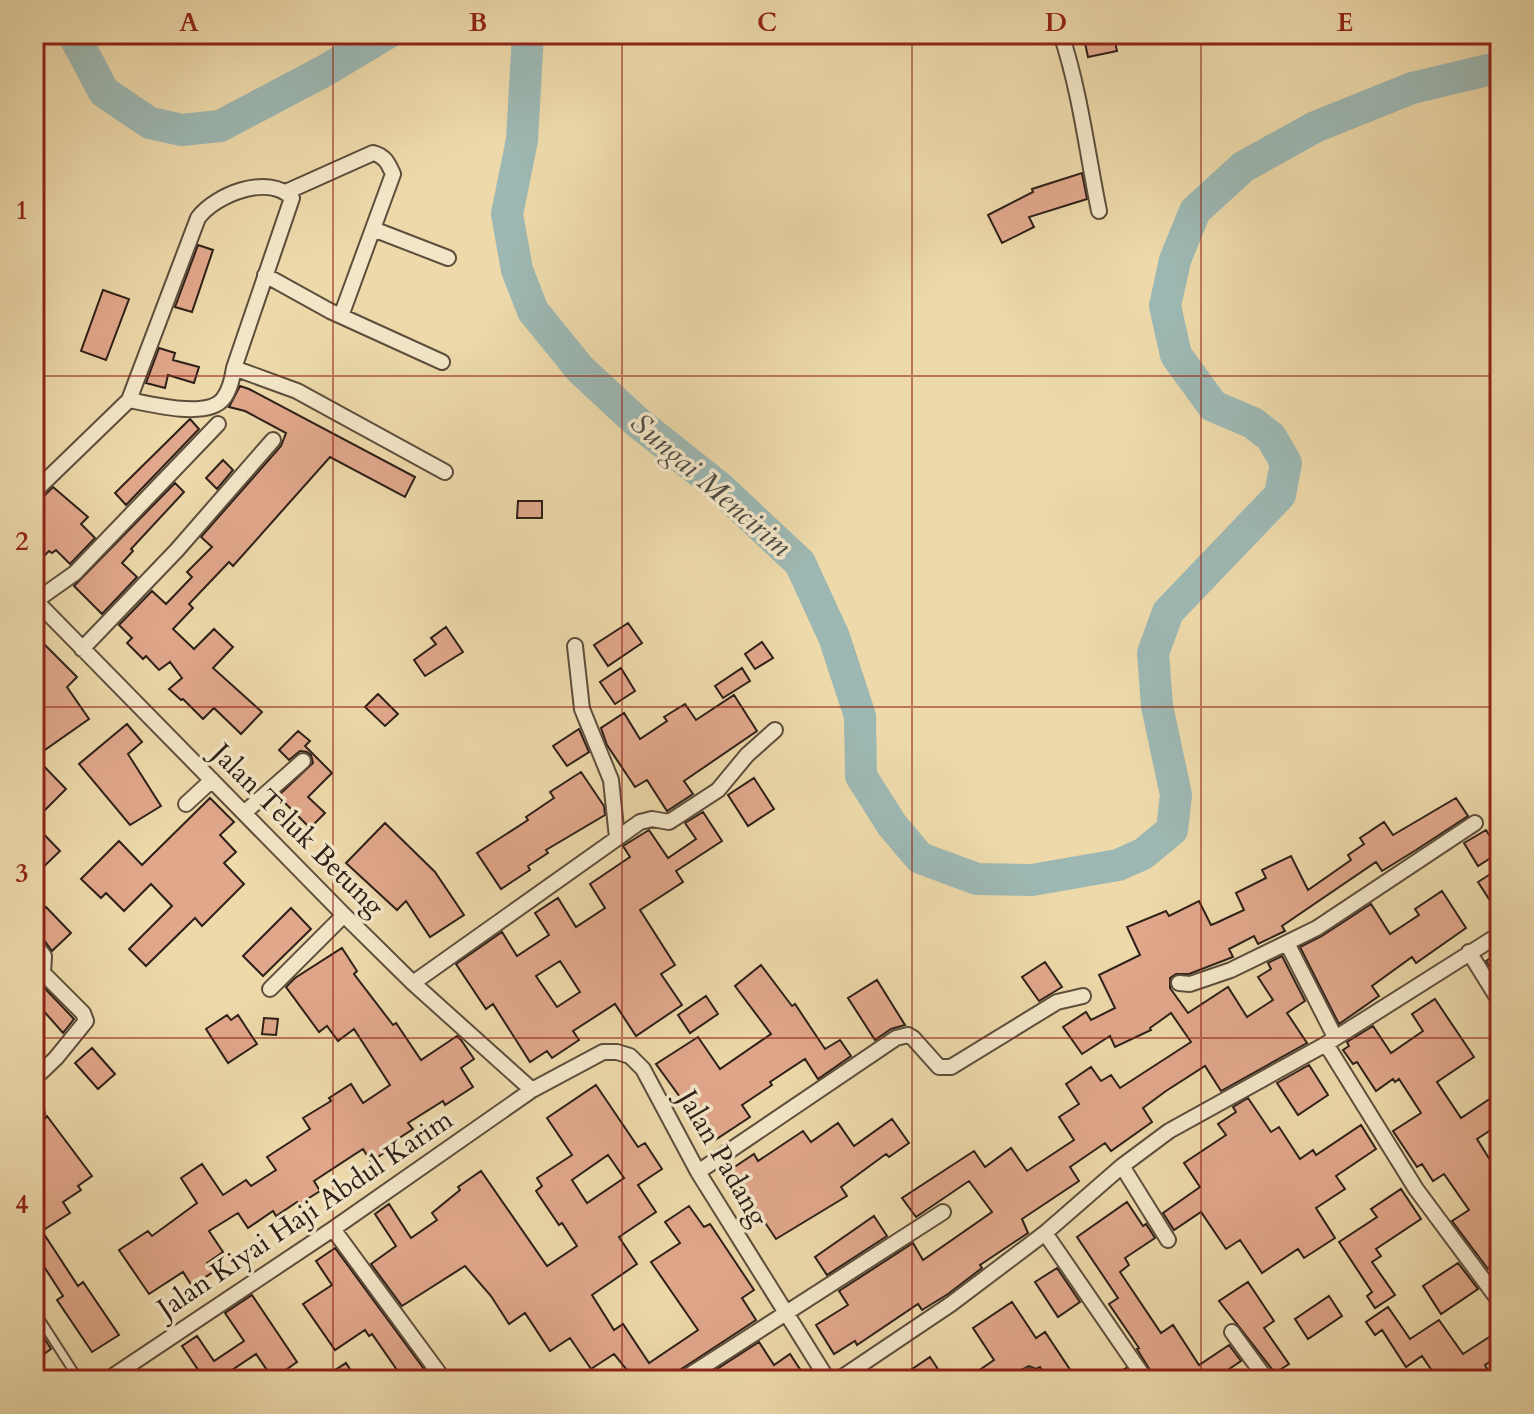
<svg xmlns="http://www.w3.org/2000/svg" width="1534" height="1414" viewBox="0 0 1534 1414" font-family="Cardo,serif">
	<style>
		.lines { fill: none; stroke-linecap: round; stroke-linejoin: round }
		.river { stroke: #9db8b3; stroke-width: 32 }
		.building { fill: #e1a78b; stroke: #2d2018; stroke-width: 2; fill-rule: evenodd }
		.lane-casing { stroke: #5d4e3c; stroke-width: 11 }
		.street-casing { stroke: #5d4e3c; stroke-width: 18 }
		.lane { stroke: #f3e6c8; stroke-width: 7 }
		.street { stroke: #f3e6c8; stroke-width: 14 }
		.grid { fill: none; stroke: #8f2418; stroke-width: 2; stroke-opacity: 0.55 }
		.labels { text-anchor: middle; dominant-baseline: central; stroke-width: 7; stroke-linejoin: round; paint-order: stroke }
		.street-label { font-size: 28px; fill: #2d2018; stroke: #f3e6c8 }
		.water-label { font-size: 30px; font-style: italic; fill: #4f4e46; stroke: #f3e6c8 }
		.neatline { fill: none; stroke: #8f2418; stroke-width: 3 }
		.grid-label { font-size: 26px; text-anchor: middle; font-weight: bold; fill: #8f2418 }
	</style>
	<rect width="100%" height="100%" fill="#edd9aa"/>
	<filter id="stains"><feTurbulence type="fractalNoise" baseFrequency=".0025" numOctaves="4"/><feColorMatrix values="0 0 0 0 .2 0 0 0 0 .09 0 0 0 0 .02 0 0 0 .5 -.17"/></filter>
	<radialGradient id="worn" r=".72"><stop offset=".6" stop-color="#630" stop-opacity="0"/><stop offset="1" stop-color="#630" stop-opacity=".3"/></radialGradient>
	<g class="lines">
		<path class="river" d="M73,34L104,92L150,123L182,130L220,126L326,70L386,34
			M528,34L522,140L507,214L517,270L533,311L580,369L636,421L719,487L800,563L834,637L860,716L861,776L892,825L920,858L977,879L1032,880L1118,865L1143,854L1172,830L1176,795L1157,706L1153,653L1168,612L1280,495L1286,463L1271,437L1253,423L1213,406L1176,355L1165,306L1175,260L1195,211L1243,167L1315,127L1412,88L1492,69L1500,70"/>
	</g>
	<path class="building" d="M1083,34H1113L1117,51L1088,57Z
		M1082,173L1087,199L1029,217L1034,227L1002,243L988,215L1033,192L1032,189Z
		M198,245L213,250L192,312L175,307Z
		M103,290L129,299L106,360L81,351Z
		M159,348L175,353L173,360L199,367L194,383L168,375L165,388L146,383Z
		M240,386L249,389L415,477L405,497L330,457L233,566L229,562L189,604L193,608L173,629L194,649L214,629L233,647L213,668L262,712L241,734L214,708L203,719L183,699L181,700L169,689L182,678L170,662L159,670L146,656L143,659L127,643L132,638L119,625L152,591L166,604L192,577L187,572L212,547L201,537L281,446L286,433L245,411L229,407Z
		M190,419L199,429L126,505L115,493Z
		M223,460L233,470L217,489L206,478Z
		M175,483L184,492L131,549L133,551L122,563L137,577L102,614L74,586Z
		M53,487L88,517L81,524L95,538L70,564L56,550L52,553L49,551L34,566V502L40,500Z
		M518,501H542V518H517Z
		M628,623L642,643L608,666L594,645Z
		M446,627L463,652L425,676L414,660L436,644L431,638Z
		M34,634L77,677L67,687L89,719L35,757L66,789L34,821Z
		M762,642L773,658L755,669L745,654Z
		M621,668L635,691L615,704L600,682Z
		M742,668L750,681L723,698L715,686Z
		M378,694L398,714L385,726L365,707Z
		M734,695L757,731L684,781L693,794L667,811L647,780L635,787L607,745L601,728L624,713L640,739L667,721L664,717L685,704L696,720Z
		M127,724L142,742L128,754L161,806L130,825L79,764Z
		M579,729L589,752L567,766L553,746Z
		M298,731L310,741L305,746L332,773L308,797L325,813L310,828L278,796L313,763L311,755L307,752L300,751L289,760L279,750Z
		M581,772L604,806L605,815L546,850L548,853L528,866L530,870L501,889L477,853L528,820L526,817L554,798L550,792Z
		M754,778L774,809L748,826L728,795Z
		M210,798L234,822L220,835L236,852L224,863L244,884L202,926L195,918L146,966L129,949L172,906L151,884L124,911L106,893L101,898L81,879L119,841L142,865Z
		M1456,798L1468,816L1416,850L1382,871L1376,862L1282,926L1285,931L1258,944L1254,936L1229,949L1233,957L1189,974H1176L1170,978V988L1188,1013L1228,987L1247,1017L1273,1000L1258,977L1271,969L1268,963L1282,956L1305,1001L1287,1013L1307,1043L1221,1091L1205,1066L1166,1091L1143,1108L1152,1122L1111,1151L1105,1143L1070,1167L1079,1181L1022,1219L1028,1233L980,1265L982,1268L948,1294L922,1310L918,1304L857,1345L855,1341L834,1354L816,1325L848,1305L839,1291L913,1243L923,1260L992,1212L969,1181L916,1217L902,1198L974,1151L985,1167L1011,1148L1027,1171L1074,1140L1059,1117L1079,1104L1066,1084L1091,1067L1101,1081L1111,1075L1120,1088L1191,1042L1171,1013L1150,1028L1151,1030L1115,1047L1110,1036L1082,1054L1063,1027L1086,1012L1091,1020L1115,1008L1099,975L1140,955L1127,927L1166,911L1169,916L1199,901L1211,925L1216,923L1244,910L1236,893L1266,878L1262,870L1291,856L1308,890L1351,860L1348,855L1364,844L1360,838L1384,822L1393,835Z
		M703,812L722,841L676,871L683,882L640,910L675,965L661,974L682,1005L636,1036L615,1004L573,1031L579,1040L552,1058L547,1051L530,1062L493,1004L486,1009L456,964L502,932L517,956L549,935L535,913L558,898L576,927L605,908L590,884L630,857L623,846L649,830L668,858L696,839L685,823ZM560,961L580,992L557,1007L536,976Z
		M385,823L435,872L464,915L430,937L406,901L397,910L346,863Z
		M34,824L60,851L34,876Z
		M1486,830L1500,852L1478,866L1464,843Z
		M1500,868V916L1478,882Z
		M1442,891L1466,928L1416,963L1412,957L1372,986L1379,996L1339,1024L1300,947L1322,936L1371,904L1390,934L1419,915L1415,909Z
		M46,907L71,933L52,951L41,936L34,933V919Z
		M291,908L311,929L263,976L243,956Z
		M342,948L357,971L354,974L393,1025L396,1023L421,1060L457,1036L461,1040L474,1059L461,1068L473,1087L445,1105L443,1101L408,1123L413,1129L390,1144L392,1147L371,1162L363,1149L314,1181L320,1191L298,1205L297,1202L276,1216L273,1211L248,1228L238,1213L209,1231L223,1252L207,1263L213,1272L192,1286L183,1272L149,1294L119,1250L148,1231L152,1236L197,1203L181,1178L202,1164L223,1195L246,1180L251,1186L276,1170L267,1157L310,1129L303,1118L331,1101L329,1098L351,1084L363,1103L390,1085L354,1029L338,1041L327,1026L319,1032L286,987L295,978Z
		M1500,952V983L1486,961Z
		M1045,962L1062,987L1039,1001L1022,977Z
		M761,965L792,1006L795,1004L825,1049L840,1040L851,1056L818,1079L805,1059L770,1082L772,1085L742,1105L750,1117L715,1140L700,1116L696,1119L656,1064L698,1037L720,1069L771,1034L735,986Z
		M34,977L74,1019L63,1033L34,1000Z
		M877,980L905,1025L891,1029L875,1040L848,998Z
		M706,996L718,1014L690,1033L678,1015Z
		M1435,999L1474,1057L1437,1082L1461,1118L1500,1092V1124L1477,1139L1500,1176V1261L1488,1269L1452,1221L1469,1210L1444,1174L1433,1181L1422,1164L1417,1167L1393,1131L1421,1113L1399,1079L1395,1082L1393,1079L1376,1091L1357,1062L1353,1064L1343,1050L1349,1046L1347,1042L1373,1026L1391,1053L1423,1031L1412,1014Z
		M227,1015L231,1020L238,1015L257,1044L228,1063L206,1029Z
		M264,1018L278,1019L276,1035L262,1034Z
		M92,1048L115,1074L98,1089L75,1063Z
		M1309,1065L1328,1095L1298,1115L1277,1083Z
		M596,1085L638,1147L645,1143L662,1169L638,1185L656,1212L619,1237L637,1264L592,1295L614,1330L623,1324L649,1363L698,1330L651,1262L680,1243L665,1222L689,1206L704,1227L710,1224L754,1290L742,1298L756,1320L677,1372L672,1380H635L614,1354L591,1369L570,1338L550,1351L525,1313L509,1324L491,1296L465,1266L402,1306L371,1264L396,1246L375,1214L389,1204L411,1238L437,1220L432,1213L460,1190L458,1187L481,1171L547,1266L577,1246L562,1223L559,1225L536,1191L542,1186L537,1178L572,1155L547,1118ZM608,1155L624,1178L587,1203L572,1180Z
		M1248,1098L1271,1132L1279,1127L1300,1159L1313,1150L1316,1155L1361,1125L1376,1149L1336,1176L1345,1189L1316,1208L1335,1238L1304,1258L1298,1249L1262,1273L1240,1240L1226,1249L1201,1212L1174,1230L1163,1213L1200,1187L1184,1163L1226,1135L1218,1124L1236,1112L1233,1107Z
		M47,1116L92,1176L78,1186L81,1190L63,1202L70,1213L42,1231L78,1286L83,1282L119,1335L92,1352L57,1300L63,1296L41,1262L34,1267V1124L42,1122Z
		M892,1119L909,1143L889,1157L886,1154L841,1187L847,1196L776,1239L730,1170L754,1154L758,1161L803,1131L811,1142L838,1123L854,1146Z
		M1401,1189L1421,1219L1376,1249L1381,1256L1372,1262L1395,1295L1375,1308L1367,1296L1372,1292L1339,1242L1377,1217L1371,1209Z
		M1127,1202L1143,1226L1146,1224L1155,1238L1125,1258L1129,1265L1120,1272L1161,1333L1173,1325L1199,1365L1229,1345L1241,1361L1213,1380H1156L1137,1349L1139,1348L1109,1304L1118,1298L1077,1237Z
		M874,1216L887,1236L827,1275L815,1257Z
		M335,1248L432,1380H404L372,1334L369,1336L365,1330L335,1350L303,1304L332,1285L316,1261Z
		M1458,1263L1478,1289L1441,1314L1423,1286Z
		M1057,1268L1080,1302L1058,1317L1035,1282Z
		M1248,1282L1274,1321L1264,1328L1289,1364L1275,1373L1219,1301Z
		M252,1295L297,1362L273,1379L256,1354L217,1380H205L182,1346L197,1336L214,1361L244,1341L225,1313Z
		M1329,1296L1342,1316L1308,1339L1295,1319Z
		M1012,1302L1036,1338L1045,1332L1077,1380H1049L1040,1367L1036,1369L1029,1366L1017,1372L1010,1380H965L994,1360L973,1328Z
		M1388,1307L1410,1339L1439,1320L1463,1354L1500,1330V1355L1485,1365L1490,1374L1481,1380H1438L1422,1356L1406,1367L1382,1330L1375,1335L1366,1322Z
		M34,1322L51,1349L34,1361Z
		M759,1342L774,1365L790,1354L807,1380H700Z
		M930,1357L945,1380H896Z
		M346,1363L357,1380H320Z
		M1126,1368L1134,1380H1107Z"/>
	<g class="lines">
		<defs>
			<path id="lane" d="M34,1310L79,1380"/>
			<path id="street" d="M1061,34C1080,91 1087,152 1099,211
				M286,192L373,153C385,156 388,163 393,174L341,316
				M373,229L448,258
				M265,275L330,311L442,362
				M129,400C151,404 207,419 223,399C230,390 232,379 234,368L297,391L445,472
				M34,492L129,400L198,218C215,195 268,173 292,198L234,368
				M34,599L344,915L413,983L532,1090
				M34,602L75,573L218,424
				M575,646L582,709L611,780L617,838
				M82,649L177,550L273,440
				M186,804L212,780
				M244,813L303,761
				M34,943L44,956L43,973L83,1013L86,1021L56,1058L34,1079
				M1287,943L1335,1037
				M1469,952L1500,1002
				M413,983L640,822L652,819L669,822L718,790L747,755L775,730
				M1179,983L1190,984L1231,970L1317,928L1475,823
				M270,989L344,915
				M1326,1044L1416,1189L1500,1302
				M34,1110L37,1114
				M1122,1166L1168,1240
				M698,1172L896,1038L908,1035L913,1038L939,1067H951L1057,1002L1083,996
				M333,1229L444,1380
				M1045,1233L1146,1380
				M1232,1332L1267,1380
				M107,1380L333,1229L532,1090L603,1052H617L630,1056L643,1069L698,1172L828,1380
				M682,1380L943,1212
				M838,1380L951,1304L1045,1233L1122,1166L1169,1131L1326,1044L1500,934
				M1023,1380L1029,1376"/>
		</defs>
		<use href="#lane" class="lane-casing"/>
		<use href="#street" class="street-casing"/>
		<use href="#lane" class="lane"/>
		<use href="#street" class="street"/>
	</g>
	<path class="grid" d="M333,34V1380M622,34V1380M912,34V1380M1201,34V1380M34,376H1500M34,707H1500M34,1038H1500"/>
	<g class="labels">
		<g class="street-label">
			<text transform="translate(298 830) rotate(45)">Jalan Teluk Betung</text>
			<text transform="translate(723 1158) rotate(60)">Jalan Padang</text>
			<text transform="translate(305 1214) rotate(-34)">Jalan Kiyai Haji Abdul Karim</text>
		</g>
		<g class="water-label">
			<text transform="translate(711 485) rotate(41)">Sungai Mencirim</text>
		</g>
	</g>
	<rect width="1534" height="1414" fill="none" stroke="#edd9aa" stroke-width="88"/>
	<rect x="44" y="44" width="1446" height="1326" class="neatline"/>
	<g class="grid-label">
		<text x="189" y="31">A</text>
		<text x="478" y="31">B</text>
		<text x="767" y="31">C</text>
		<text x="1056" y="31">D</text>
		<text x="1345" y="31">E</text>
		<text x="22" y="219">1</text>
		<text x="22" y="550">2</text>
		<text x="22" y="882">3</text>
		<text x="22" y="1213">4</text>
	</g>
	<rect width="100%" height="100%" filter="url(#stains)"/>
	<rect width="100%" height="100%" fill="url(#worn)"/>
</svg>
